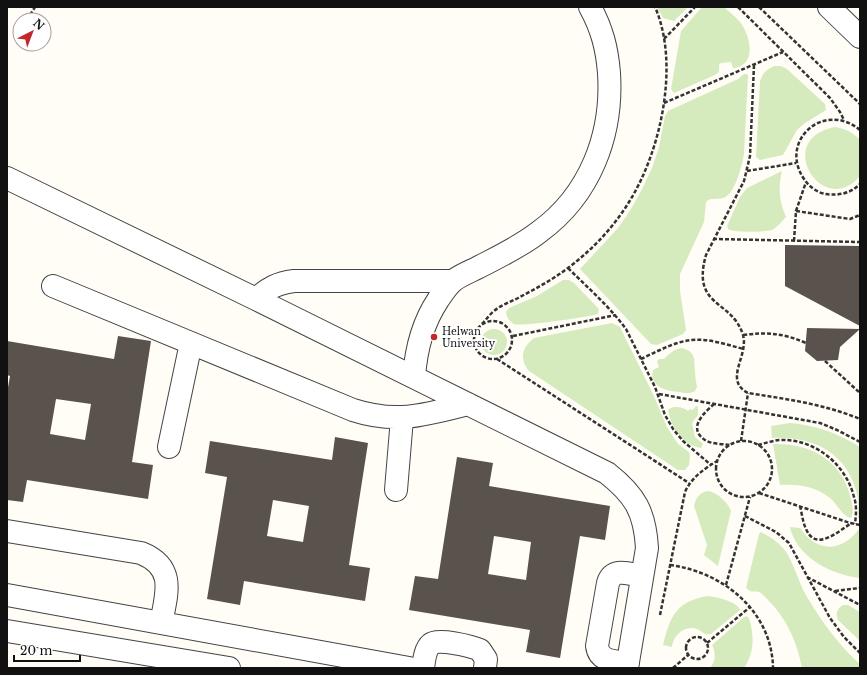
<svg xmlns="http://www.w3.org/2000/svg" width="867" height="675" viewBox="0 0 867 675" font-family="'Libre Baskerville',serif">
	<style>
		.green { fill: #d5ebbd }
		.building { fill: #5a524d; fill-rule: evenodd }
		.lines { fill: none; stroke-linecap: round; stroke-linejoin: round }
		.minor-casing { stroke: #444; stroke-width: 24 }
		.path { stroke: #333; stroke-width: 2.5; stroke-dasharray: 4 2; stroke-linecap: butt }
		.minor { stroke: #fff; stroke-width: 22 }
		.poi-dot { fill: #c4262e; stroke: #fff; stroke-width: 1.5 }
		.labels { text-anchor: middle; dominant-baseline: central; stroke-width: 4; stroke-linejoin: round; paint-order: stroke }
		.poi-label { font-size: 10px; fill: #111; stroke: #fff; text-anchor: start }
	</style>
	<rect width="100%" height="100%" fill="#fffdf5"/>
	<path class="green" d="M657,7H688L674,21L663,18Z
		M702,7H724C729,12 736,17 740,22C748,32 755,54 744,64C742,66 738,67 735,68H733L731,62L721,63L719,65V72L715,75L674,93L671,89L681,31Z
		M774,66H781L787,69L825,104L826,110L805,123L797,130L783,155L760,160L756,157L760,81C763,73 766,70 774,66Z
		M744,74H747L748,76L744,154C742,165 735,195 723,198C717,200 710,197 706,202L704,222L680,274V291L686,330L683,334L657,345L651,344L580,269L618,228L631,209L642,189L652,168L659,147L665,116L668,111L738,79Z
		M835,127C846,129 853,132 860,140V176C823,220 772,139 835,127Z
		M782,171C778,188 779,201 786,217C782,221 778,227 772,230C765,232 734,233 728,229L727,226L740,197L747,188Z
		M563,280H569L574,283L599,309L598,314C589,317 520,327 514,324C510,322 506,317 506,312L509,308L537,296Z
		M612,323L620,327L653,394L667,427L678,444L689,452L690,456L689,465L685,470H678L529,371C519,359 522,347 534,338Z
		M481 342a13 13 0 1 1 26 0a13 13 0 1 1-26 0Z
		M682,348C696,352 694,359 695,371C695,376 696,381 697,387L695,391C690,394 685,393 679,392C666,391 649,387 653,370L659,367L657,362L659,359H664C670,353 674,349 682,348Z
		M696,406L698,407V415L692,423L695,437L703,444L701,448H700C682,444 671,427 668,410C672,405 683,407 688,411L690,409L693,410Z
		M790,423C815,425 838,433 860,447V520L858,518C858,510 859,502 857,494C847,452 812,436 772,438L771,426Z
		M773,444C807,443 838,457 849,492C851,499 854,508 852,516L851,518C843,517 837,504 830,498C815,486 798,484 780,485Z
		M709,491C717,493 728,502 731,511L718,566L704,555L707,545L694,506C696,497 700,492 709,491Z
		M790,527L800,528C816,552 841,553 858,530L860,531V578C832,575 796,557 790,527Z
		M761,532C768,536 776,540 781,546C793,557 797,580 806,595C819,618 840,647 860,664V668H802C797,642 787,619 768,600C765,597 762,593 759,592C756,591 752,592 750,591L746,588L759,534Z
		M708,596C716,597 737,601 740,610L711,634C705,636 702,631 697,629C685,625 673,635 672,647L663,645C670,617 676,601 708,596Z
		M843,605H848L860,612V641L838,620C835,613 837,609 843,605Z
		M747,616L749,618C754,635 755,652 744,668H710C716,661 716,653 712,645L744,617Z"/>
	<path class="building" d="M785,245L860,246V326L785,286Z
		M807,328L860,329L840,347L838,360L817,361L805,351Z
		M118,336L151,341L132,462L153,465L148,499L27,480L23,502L7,500V393L10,376L7,375V341L114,359ZM56,399L91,404L85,440L50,434Z
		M335,437L368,443L349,565L370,568L365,601L244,581L240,605L207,599L227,477L205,473L210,441L332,460ZM273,500L309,506L303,542L267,536Z
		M457,457L493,463L489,486L610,506L605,540L580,536L560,658L526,652L530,630L409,610L415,576L438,579ZM494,536L531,542L526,580L488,574Z"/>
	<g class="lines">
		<defs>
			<path id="minor" d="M829,7L860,37
				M7,178L256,299L607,473C635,495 645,512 647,548L627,668
				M53,286L353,410C396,424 425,415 468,404
				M256,299C268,288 278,283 294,281H453
				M414,377C416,349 422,324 438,300C442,294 447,286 453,281C459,276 469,272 477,268C498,257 520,247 539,232C590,195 613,135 609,73C607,48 602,29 590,7
				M169,447L191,343
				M396,490L402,418
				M7,531L141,553C176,567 167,593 161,623
				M7,595L409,668
				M7,631L229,668
				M628,663C615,661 599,662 597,646L608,583C613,567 629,574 642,576
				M423,668C424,661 425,649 431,644C437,638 471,646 480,650L486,659L485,668"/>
		</defs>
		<use href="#minor" class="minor-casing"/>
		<path class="path" d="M738,7L830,98L840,112L844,120
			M759,7L860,104
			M27,20L35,7
			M18,33L20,30
			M664,39L695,7
			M754,65L750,156L744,181L706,255C691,308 732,299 743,335C749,356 723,380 748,393C786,399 824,404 860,419
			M664,103L783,52
			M860,130C824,100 778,141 804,179C809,187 818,193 826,194C839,196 851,193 860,184
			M747,171L796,163
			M796,211L850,219L860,215
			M713,239L860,242
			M794,241L796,211L806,182
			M568,268C588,288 609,306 626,329L655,387L665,415L673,429L683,441L711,465
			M474 340a19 19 0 1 1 38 0a19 19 0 1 1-38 0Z
			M482,324C486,320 489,315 494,311C501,305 510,302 518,298C535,289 552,280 568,268C592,250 613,228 629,202C661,151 680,64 655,7
			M743,335C767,332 783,333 806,343
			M513,336L616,315
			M497,359L689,483
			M641,359C656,352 674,342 691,340C709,338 727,345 744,349
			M825,361L860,393
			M659,394L820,423L837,430L860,442
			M714,404C704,413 687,428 705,440C711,444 722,444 730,445
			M741,441L748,393
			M716 469a28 28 0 1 1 56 0a28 28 0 1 1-56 0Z
			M758,445C765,443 772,441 779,440C814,438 846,464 854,497C857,506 856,515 855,524
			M759,493L850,523L860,525
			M800,506C802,514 803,524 807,531C817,551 839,531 850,524
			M745,516L776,532L789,543L830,618L844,637L860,653
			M670,565C723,572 772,611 773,668
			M807,577L860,605
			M726,585L750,497
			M835,591L860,588
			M660,615L685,492C691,478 704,469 717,461
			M686 648a11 11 0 1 1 22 0a11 11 0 1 1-22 0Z
			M707,643L750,607
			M673,668L688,655"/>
		<use href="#minor" class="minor"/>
	</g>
	<circle class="poi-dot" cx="434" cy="337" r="4"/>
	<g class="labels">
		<g class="poi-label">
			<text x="442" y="331">Helwan<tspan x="442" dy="12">University</tspan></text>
		</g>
	</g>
	<rect width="867" height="675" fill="none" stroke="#111111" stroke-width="16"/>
	<g transform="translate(32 32) rotate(42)"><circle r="19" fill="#ffffff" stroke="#a0a0a0"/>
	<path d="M0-3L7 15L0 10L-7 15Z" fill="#c4262e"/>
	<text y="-6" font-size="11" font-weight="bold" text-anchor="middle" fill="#111111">N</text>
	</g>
	<path d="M14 655v6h66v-6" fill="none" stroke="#111111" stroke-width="2"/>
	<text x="20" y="655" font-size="12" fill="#111111" stroke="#ffffff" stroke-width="3" paint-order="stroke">20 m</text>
</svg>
